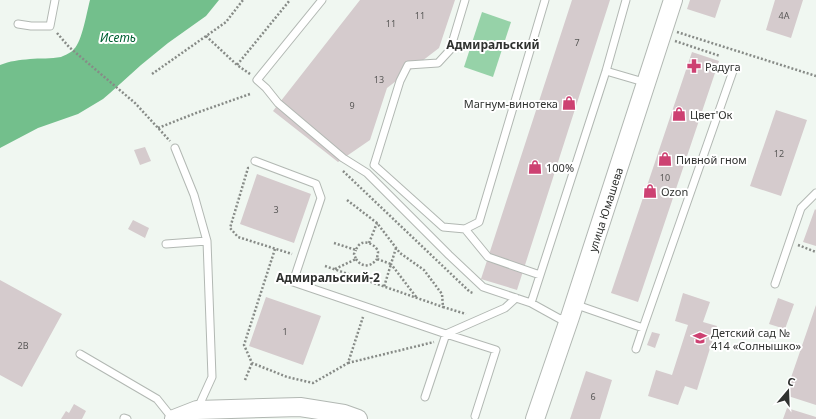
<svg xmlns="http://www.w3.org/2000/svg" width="816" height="419" viewBox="0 0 816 419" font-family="'Noto Sans',sans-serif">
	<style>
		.green { fill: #96d2a8 }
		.water { fill: #73bf8c }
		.building { fill: #d5cbcd }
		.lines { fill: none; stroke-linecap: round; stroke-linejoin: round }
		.service-casing { stroke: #b2b8b3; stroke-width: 9 }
		.tertiary-casing { stroke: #b2b8b3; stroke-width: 20 }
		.path { stroke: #878b87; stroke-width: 2.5; stroke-dasharray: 2 2; stroke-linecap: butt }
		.service { stroke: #fff; stroke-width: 7 }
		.tertiary { stroke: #fff; stroke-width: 18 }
		.labels { text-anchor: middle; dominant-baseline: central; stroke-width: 4; stroke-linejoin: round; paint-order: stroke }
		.number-label { font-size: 9px; fill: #595857 }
		.poi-label { font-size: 11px; fill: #303230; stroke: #fff; text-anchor: start }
		.street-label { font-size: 11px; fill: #303230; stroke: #fff }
		.water-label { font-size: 12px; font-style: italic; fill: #016032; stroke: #fff }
		.neighbourhood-label { font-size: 12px; font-weight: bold; fill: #303230; stroke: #fff }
	</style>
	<rect width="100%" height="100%" fill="#f0f7f1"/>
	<path class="green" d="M482,12L511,22L493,77L464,67Z"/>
	<path class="water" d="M90,0H219L206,16L168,43L141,65L110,93L103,99L78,114L38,128L0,148V65C10,61 19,60 30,59C40,58 51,59 61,57C65,55 71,53 74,49C82,42 87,11 90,0Z"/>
	<path class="building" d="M360,0H455L439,48L387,88L370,140L338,162L273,111Z
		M572,0H610L517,290L481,279Z
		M690,0H721L715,18L687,9Z
		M775,0H803L791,38L766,30Z
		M692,52L719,61L638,302L611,293Z
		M776,110L807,120L781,196L750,186Z
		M145,147L151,161L140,165L134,150Z
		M257,174L311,194L294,243L240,224Z
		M815,209L816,210V246L803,242Z
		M133,220L149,228L145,238L128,229Z
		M0,280L62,314L22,387L0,375Z
		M683,293L710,302L703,322L717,326L697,390L685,386L678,405L648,396L656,370L672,375L688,325L675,321Z
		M266,297L321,316L303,365L249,346Z
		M778,298L794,304L785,329L769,324Z
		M816,305V405L785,395Z
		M652,332L660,334L655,348L647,345Z
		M586,371L612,380L600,419H570Z
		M74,404L86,411L82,419H61L66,411L69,413Z
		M787,408L816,417V419H783Z"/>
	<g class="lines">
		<defs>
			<path id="service" d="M322,0L257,80L266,88L278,103L343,158L367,173L449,255L483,287L531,303L560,319L569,317
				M465,0L450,50L438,63L408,65L400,81L374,165L443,227L465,229L479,222L545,0
				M18,24L31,26H50L55,0
				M606,71L647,83
				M175,148L194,195L207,241L212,377L197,410
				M255,161L316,184L321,198L293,282L446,334L505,308L516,298
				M465,229L488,257L540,275
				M166,244L207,241
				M775,284L801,208L816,193
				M531,303L606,71L626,0
				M574,304L643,328L733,71
				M636,349L643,328
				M80,354L157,399L173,419
				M425,397L446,334L496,350L475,416
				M124,418L127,419"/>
			<g id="tertiary">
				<path d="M174,419L197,410L300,407L344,414L358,419"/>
				<path id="s1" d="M535,419L570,317L673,0"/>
			</g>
		</defs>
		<use href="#service" class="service-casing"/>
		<use href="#tertiary" class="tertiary-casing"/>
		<path class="path" d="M677,32L816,76
			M57,33L69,47L135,103L170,141
			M206,36L237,65
			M675,41L720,56
			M152,74L226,22L243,0
			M250,74L237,65L290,0
			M158,128L196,113L250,94
			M249,168H248L230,228L238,237L292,254
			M343,171L470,292L473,293
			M347,200L377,223L400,253L424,270L442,294L443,307L466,314
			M334,243L356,250C357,247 359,244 362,243C368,241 377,246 378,252C378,254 377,257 377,259L391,264L384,287
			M369,243L377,223
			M798,245L816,252
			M396,248L391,264L417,298
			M275,249L244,345L252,363L287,377L313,383L348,363L363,317
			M356,259C362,268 371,267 377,259
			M325,266L443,307
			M335,269L356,259L354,254L356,250
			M348,363L434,342
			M245,380L252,363"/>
		<use href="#service" class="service"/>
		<use href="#tertiary" class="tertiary"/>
	</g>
	<defs>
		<symbol id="pharmacy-bare" viewBox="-9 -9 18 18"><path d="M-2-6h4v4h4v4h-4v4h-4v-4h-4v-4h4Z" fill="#cd4172" stroke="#fff" stroke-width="2.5" paint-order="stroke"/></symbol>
		<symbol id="shop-bare" viewBox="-9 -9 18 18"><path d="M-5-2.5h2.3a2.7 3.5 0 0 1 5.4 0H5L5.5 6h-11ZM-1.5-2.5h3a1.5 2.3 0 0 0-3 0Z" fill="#cd4172" stroke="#fff" stroke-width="2.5" paint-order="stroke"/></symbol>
		<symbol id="school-bare" viewBox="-9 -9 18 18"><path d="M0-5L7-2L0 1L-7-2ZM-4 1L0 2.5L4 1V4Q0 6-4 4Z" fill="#cd4172" stroke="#fff" stroke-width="2.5" paint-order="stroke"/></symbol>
	</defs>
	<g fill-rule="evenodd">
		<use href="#pharmacy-bare" x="684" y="56" width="20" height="20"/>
		<use href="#shop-bare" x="559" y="93" width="20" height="20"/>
		<use href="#shop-bare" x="669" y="104" width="20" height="20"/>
		<use href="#shop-bare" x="655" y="149" width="20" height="20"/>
		<use href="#shop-bare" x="525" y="157" width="20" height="20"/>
		<use href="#shop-bare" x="640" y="181" width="20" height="20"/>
		<use href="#school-bare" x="690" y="328" width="20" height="20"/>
	</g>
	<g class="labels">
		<g class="number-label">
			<text x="420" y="15">11</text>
			<text x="784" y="15">4А</text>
			<text x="391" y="23">11</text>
			<text x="577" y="42">7</text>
			<text x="379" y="79">13</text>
			<text x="352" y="105">9</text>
			<text x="779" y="153">12</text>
			<text x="665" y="177">10</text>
			<text x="276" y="209">3</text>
			<text x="285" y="331">1</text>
			<text x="23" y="345">2В</text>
			<text x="593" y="396">6</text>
		</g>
		<g class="poi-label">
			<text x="705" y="66">Радуга</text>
			<text x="558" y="103" text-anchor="end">Магнум-винотека</text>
			<text x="690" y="114">Цвет'Ок</text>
			<text x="676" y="159">Пивной гном</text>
			<text x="546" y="167">100%</text>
			<text x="661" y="191">Ozon</text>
			<text x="711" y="332">Детский сад №<tspan x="711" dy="13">414 «Солнышко»</tspan></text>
		</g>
		<g class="street-label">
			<text stroke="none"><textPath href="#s1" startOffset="221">улица Юмашева</textPath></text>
		</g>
		<g class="water-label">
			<text x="118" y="37">Исеть</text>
		</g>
		<g class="neighbourhood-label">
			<text x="493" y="44">Адмиральский</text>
			<text x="328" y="277">Адмиральский-2</text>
		</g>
	</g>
	<g transform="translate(788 391) rotate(19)" stroke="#ffffff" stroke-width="3" paint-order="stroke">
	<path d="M0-3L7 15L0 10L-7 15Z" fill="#303230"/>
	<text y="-6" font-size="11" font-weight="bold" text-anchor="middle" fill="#303230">С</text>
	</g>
</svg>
